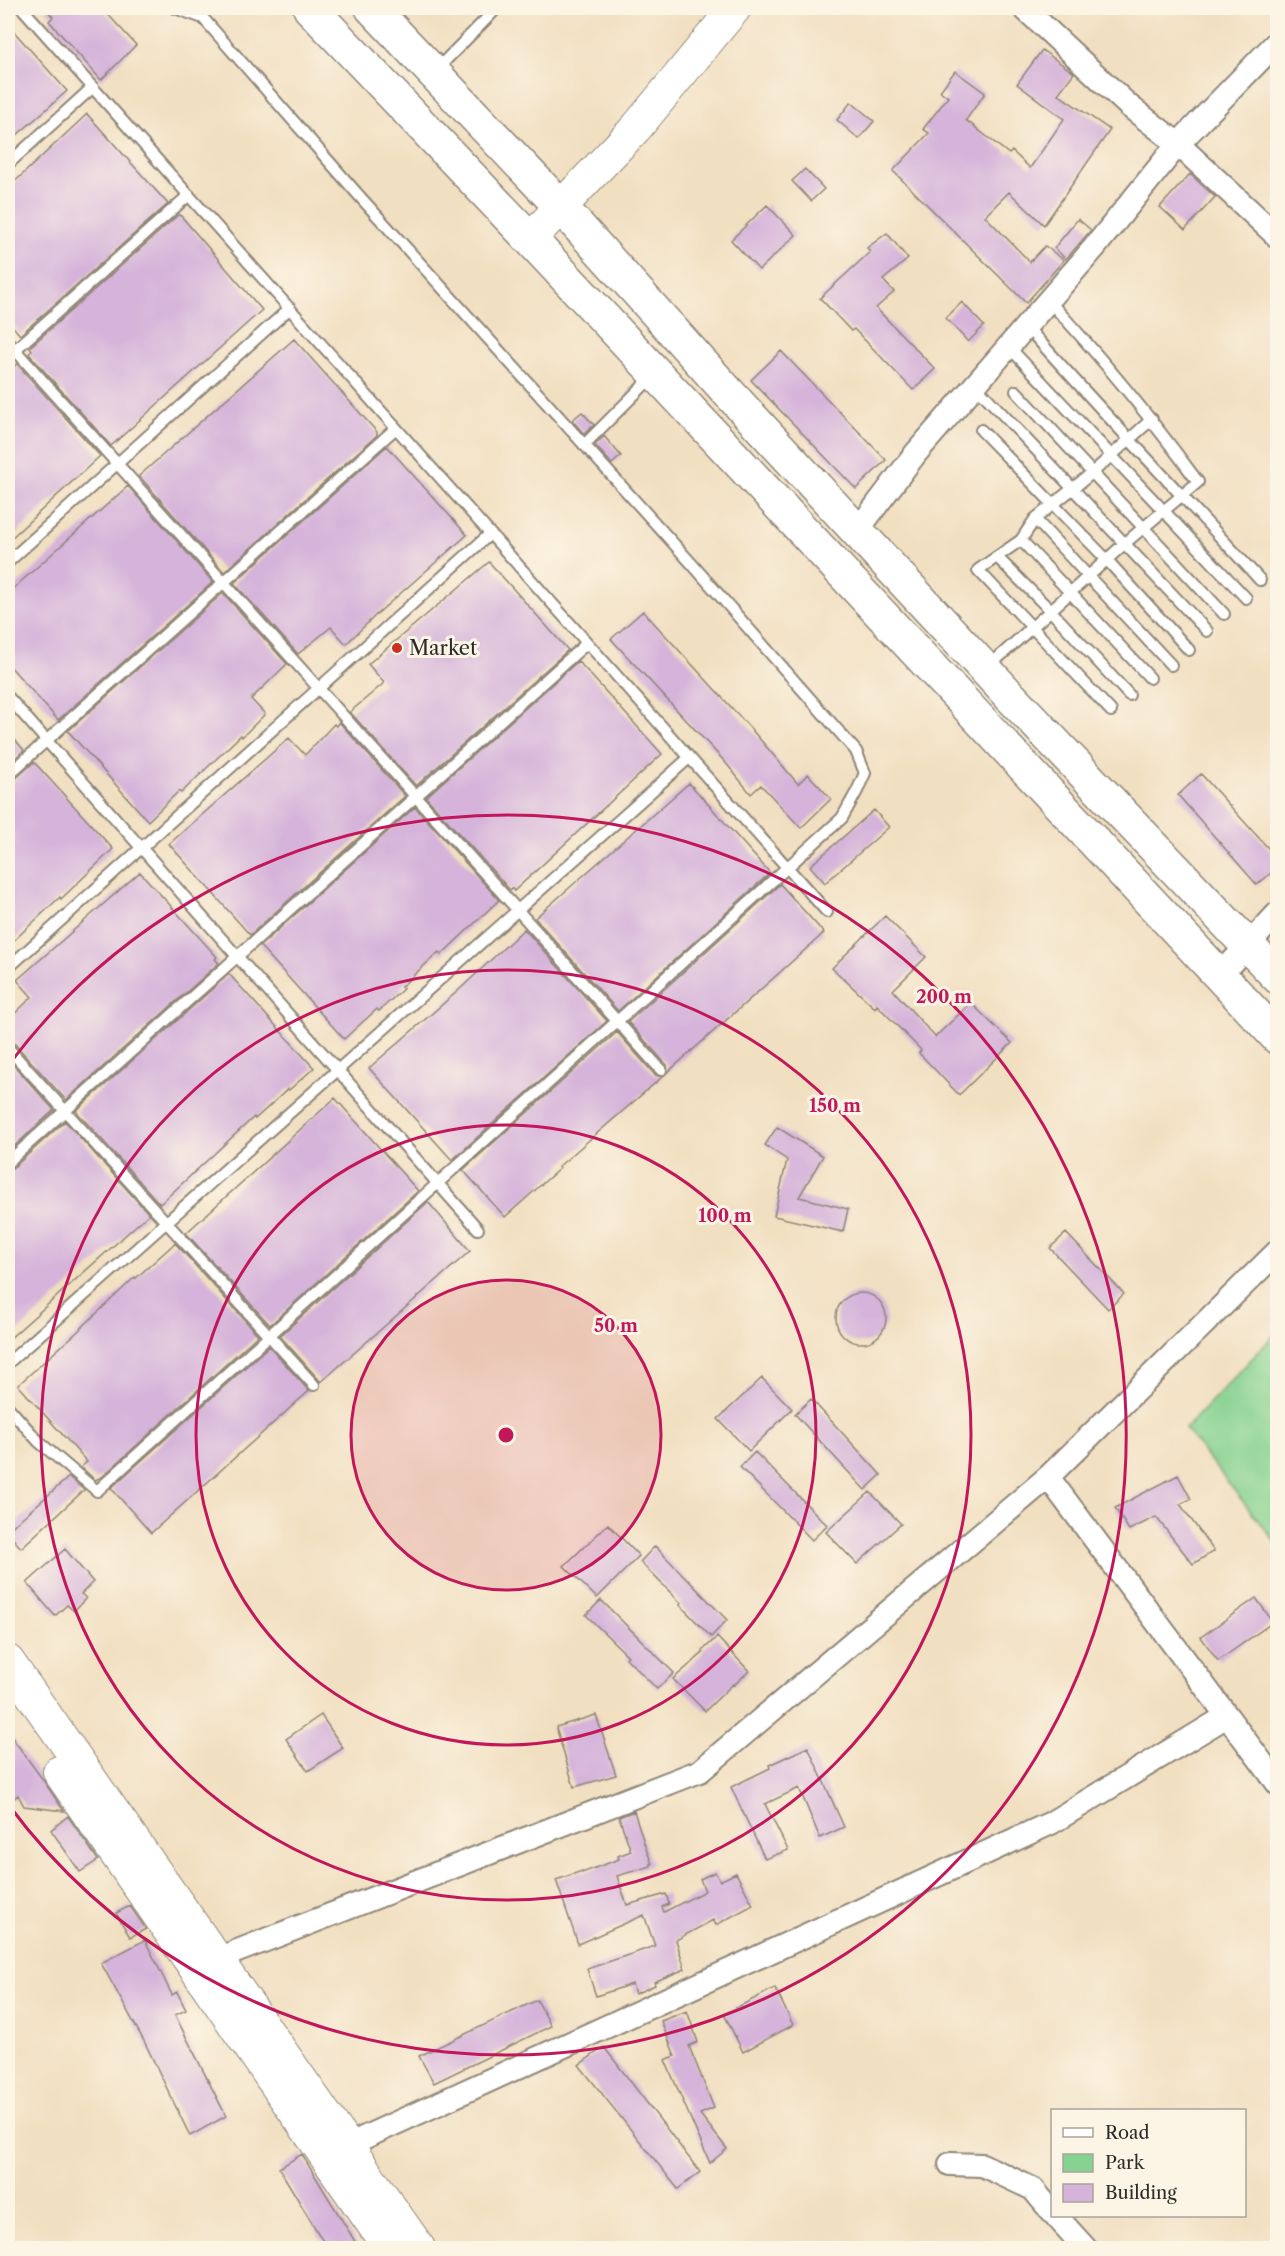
<svg xmlns="http://www.w3.org/2000/svg" width="1285" height="2256" viewBox="0 0 1285 2256" font-family="'Libre Caslon Text',serif">
	<style>
		.green { fill: #86d290; stroke: #587e5e; stroke-width: 1.5 }
		.building { fill: #d5b3da }
		.lines { fill: none; stroke-linecap: round; stroke-linejoin: round }
		.lane-casing { stroke: #8e8576; stroke-width: 14 }
		.street-casing { stroke: #8e8576; stroke-width: 26 }
		.secondary-casing { stroke: #8e8576; stroke-width: 34 }
		.primary-casing { stroke: #8e8576; stroke-width: 36 }
		.lane { stroke: #fff; stroke-width: 10 }
		.street { stroke: #fff; stroke-width: 22 }
		.secondary { stroke: #fff; stroke-width: 32 }
		.primary { stroke: #fff; stroke-width: 33 }
		.ring { fill: none; stroke: #c2185b; stroke-width: 3 }
		.poi-dot { fill: #c8321e; stroke: #fcf5e5; stroke-width: 2 }
		.labels { text-anchor: middle; dominant-baseline: central; stroke-width: 6; stroke-linejoin: round; paint-order: stroke }
		.poi-label { font-size: 20px; fill: #2b2b2b; stroke: #fcf5e5; text-anchor: start }
		.centre { fill: #c2185b; stroke: #fcf5e5; stroke-width: 3 }
		.ring-label { font-size: 18px; text-anchor: middle; font-weight: bold; fill: #c2185b; stroke: #fcf5e5; stroke-width: 6; stroke-linejoin: round; paint-order: stroke }
	</style>
	<rect width="100%" height="100%" fill="#fcf5e5"/>
	<filter id="ink" filterUnits="userSpaceOnUse"><feTurbulence type="fractalNoise" baseFrequency=".0167" numOctaves="2"/><feDisplacementMap in="SourceGraphic" scale="12" xChannelSelector="R" yChannelSelector="G"/><feConvolveMatrix kernelMatrix="1 2 1 2 8 2 1 2 1" color-interpolation-filters="sRGB"/></filter>
	<filter id="wash" filterUnits="userSpaceOnUse"><feTurbulence type="fractalNoise" baseFrequency=".008" numOctaves="4" result="noise"/><feDisplacementMap in="SourceGraphic" scale="24" xChannelSelector="R" yChannelSelector="G"/><feGaussianBlur stdDeviation="1.35" result="paint"/><feColorMatrix in="noise" values="0 0 0 0 0 0 0 0 0 0 0 0 0 0 0 0 0 1.4 0 .05"/><feComposite in="paint" operator="in"/></filter>
	<g filter="url(#wash)">
		<rect width="100%" height="100%" fill="#f1dfc1"/>
		<path class="green" d="M1277,1332V1544L1185,1429Z"/>
		<g id="blocks">
			<path class="building" d="M45,8H102L136,45L101,80L49,21L53,17Z
				M8,25L67,91L8,143Z
				M1042,50L1074,73L1058,94L1110,130L1044,225L1009,192L985,216L1030,262L1045,246L1064,260L1026,303L893,171L929,133L923,129L948,97L940,91L955,71L985,93L966,120L1009,154L1012,151L1030,168L1064,119L1017,84Z
				M851,102L874,121L859,139L837,120Z
				M87,114L168,204L20,335L8,321V188Z
				M805,169L824,189L811,201L792,181Z
				M1190,174L1215,197L1185,230L1160,207Z
				M767,205L796,235L759,270L731,240Z
				M178,215L181,216L262,310L111,446L29,354L32,350L30,347Z
				M1078,219L1091,230L1066,259L1054,248Z
				M887,233L908,259L883,280L894,292L876,308L935,369L913,390L854,329L851,331L820,298L870,252L867,248Z
				M962,302L984,326L968,342L946,318Z
				M294,339L377,432V435L224,572L139,476Z
				M781,351L886,460L856,489L751,380Z
				M17,364L100,456L8,541V371Z
				M582,412L594,425L584,434L572,420Z
				M604,436L621,456L612,464L595,445Z
				M387,446L467,535L378,613L346,644L331,627L298,654L234,583Z
				M128,486L213,582L58,720L8,664V593Z
				M489,562L568,650L416,786L350,712L384,683L368,664Z
				M223,593L287,664L251,699L265,714L242,737L241,735L181,793L179,791L148,821L68,731Z
				M643,611L752,730L798,784L808,774L831,799L801,828L761,785L751,794L725,762L611,639Z
				M578,661L662,754L514,891L512,888L510,890L426,797Z
				M339,722L405,796L250,935L169,844L289,738L305,755L334,724L336,726Z
				M8,732L24,750L8,765Z
				M34,762L113,849L61,899L60,897L8,946V782L13,781Z
				M1201,774L1278,859V867L1257,885L1178,795Z
				M689,783L770,873L618,1011L535,918Z
				M415,807L499,900L441,955L439,952L401,987L403,989L379,1011L377,1009L344,1039L260,946Z
				M874,810L889,827L825,883L810,866Z
				M140,872L217,957L215,959L219,963L66,1100L14,1043L8,1041V1020L32,997L17,980Z
				M780,884L824,933L668,1072L667,1065L628,1022Z
				M885,916L926,957L893,990L935,1037L971,1003L1012,1043L959,1095L919,1053L921,1050L877,1005L875,1008L832,968Z
				M524,929L607,1021L452,1160L369,1068L459,990Z
				M229,974L314,1068L289,1090L288,1089L255,1119L254,1117L160,1204L76,1111Z
				M617,1032L655,1075L662,1077L558,1167L560,1168L505,1217L463,1170Z
				M8,1059L54,1110L8,1152Z
				M335,1098L418,1191L270,1325L186,1233Z
				M65,1121L149,1214L8,1340V1169L13,1168Z
				M777,1127L823,1156L799,1197L848,1209L843,1232L774,1216L787,1160L765,1145Z
				M428,1202L470,1251L321,1382L280,1336Z
				M1066,1233L1124,1294L1108,1309L1050,1248Z
				M175,1243L258,1335L102,1477L95,1480L81,1467L87,1462L18,1385L75,1334L135,1277L136,1278Z
				M836 1318a25 25 0 1 1 50 0a25 25 0 1 1-50 0Z
				M269,1346L309,1391L151,1533L111,1488Z
				M762,1378L792,1409L749,1451L718,1419Z
				M811,1399L881,1475L865,1490L795,1414Z
				M755,1452L827,1525L812,1540L740,1467Z
				M1178,1475L1191,1499L1180,1504L1214,1551L1193,1564L1156,1517L1129,1530L1115,1508Z
				M69,1477L84,1490L21,1548L8,1533V1530Z
				M870,1492L901,1524L857,1564L826,1532Z
				M608,1524L639,1556L597,1598L564,1566Z
				M655,1546L727,1620L711,1637L680,1605L681,1603L640,1562Z
				M65,1549L93,1582L81,1594L86,1598L74,1611L67,1605L55,1616L27,1583Z
				M1256,1598L1273,1622L1218,1661L1201,1637Z
				M601,1600L674,1673L657,1689L626,1658L628,1656L586,1615Z
				M717,1637L749,1671L734,1685L733,1684L705,1711L673,1679L703,1653L702,1651Z
				M321,1715L343,1748L308,1771L286,1739Z
				M596,1715L616,1775L574,1787L556,1727Z
				M8,1732L43,1780L64,1811L24,1806L18,1795L8,1803Z
				M808,1747L844,1827L820,1838L799,1788L765,1804L788,1850L765,1859L731,1787L770,1768L769,1765Z
				M634,1811L645,1846L652,1864H650L651,1866L617,1876L627,1905L666,1894L669,1904L662,1907L664,1912L705,1891L700,1879L715,1872L720,1881L736,1873L753,1905L716,1925L713,1920L676,1940L685,1969L654,1982L655,1985L635,1994L632,1984L596,1996L587,1969L655,1946L644,1915L578,1944L556,1880L582,1871V1873L619,1859L618,1856L631,1851L619,1817Z
				M68,1816L98,1860L80,1872L51,1830Z
				M130,1906L146,1929L130,1937L116,1913Z
				M145,1940L172,1995L177,1992L186,2010L175,2015L226,2116L190,2136L145,2043L101,1963Z
				M775,1988L793,2025L743,2052L724,2014Z
				M537,2000L551,2026L434,2083L419,2056Z
				M687,2011L698,2042L689,2046L714,2108L700,2114L727,2149L710,2163L665,2060L675,2056L661,2021Z
				M604,2047L700,2172L678,2189L579,2065Z
				M302,2154L304,2158L359,2248H327L279,2168Z"/>
		</g>
	</g>
	<g filter="url(#ink)">
		<use href="#blocks" fill-opacity="0" stroke="#8e8576" stroke-width="1.5"/>
		<g class="lines">
			<defs>
				<path id="lane" d="M22,8L827,912
					M436,70L497,8
					M8,164L93,87
					M1026,326C1102,412 1182,495 1260,580
					M8,342L661,1070
					M1008,346L1246,598
					M8,356L189,195
					M975,385L1207,631
					M1016,391L1224,614
					M981,430L1107,560L1189,650
					M584,445L653,376
					M1035,519L1171,665
					M1021,540L1150,678
					M998,558L1051,611L1129,695
					M8,562L290,308
					M988,667L1124,544L1198,482C1151,418 1102,358 1048,300
					M8,697L478,1229
					M1111,711L978,570L1021,540L1035,519L1092,473L1152,419
					M8,775L396,428
					M8,968L490,534
					M8,1048L314,1385
					M8,1162L587,643
					M8,1363L689,758
					M8,1407L39,1442L97,1491L842,818L857,791L865,773L856,751L692,564L362,199L203,18L175,8"/>
				<path id="street" d="M1024,8L1129,106L1178,144L1278,237
					M857,531L916,453L1094,248L1178,144L1278,41
					M1219,976L1278,913
					M1048,1477L1278,1251
					M217,1959L700,1771L1048,1477L1278,1784
					M348,2145L1051,1823L1227,1716
					M950,2164L982,2165L1033,2189L1052,2212
					M1056,2216L1085,2248"/>
				<path id="secondary" d="M530,239L636,128L735,8
					M8,1661L419,2248
					M59,1772L389,2248"/>
				<path id="primary" d="M310,8L530,239L1278,1038
					M372,8L560,206L727,391L1010,696L1278,977"/>
			</defs>
			<use href="#lane" class="lane-casing"/>
			<use href="#street" class="street-casing"/>
			<use href="#secondary" class="secondary-casing"/>
			<use href="#primary" class="primary-casing"/>
			<use href="#lane" class="lane"/>
			<use href="#street" class="street"/>
			<use href="#secondary" class="secondary"/>
			<use href="#primary" class="primary"/>
		</g>
	</g>
	<circle cx="506" cy="1435" r="155" fill="#c2185b" fill-opacity=".12"/>
	<g class="ring">
		<circle cx="506" cy="1435" r="155"/>
		<circle cx="506" cy="1435" r="310"/>
		<circle cx="506" cy="1435" r="465"/>
		<path d="M8 1066A620 620 0 1 1 8 1804"/>
	</g>
	<circle class="poi-dot" cx="397" cy="648" r="6"/>
	<g class="labels">
		<g class="poi-label">
			<text x="409" y="648">Market</text>
		</g>
	</g>
	<circle cx="506" cy="1435" r="9" class="centre"/>
	<g class="ring-label">
		<text x="944" y="1003">200 m</text>
		<text x="835" y="1112">150 m</text>
		<text x="725" y="1222">100 m</text>
		<text x="616" y="1332">50 m</text>
	</g>
	<rect width="1285" height="2256" fill="none" stroke="#fcf5e5" stroke-width="30"/>
	<rect x="1051" y="2109" width="195" height="108" fill="#fcf5e5" stroke="#a8a49b" stroke-width="1.5"/>
	<rect x="1063" y="2128" width="30" height="9" fill="#ffffff" stroke="#a8a49b" stroke-width="1.5"/>
	<text x="1105" y="2139" font-size="18" fill="#2b2b2b">Road</text>
	<rect x="1063" y="2154" width="30" height="18" fill="#86d290" stroke="#a8a49b" stroke-width="1.5"/>
	<text x="1105" y="2169" font-size="18" fill="#2b2b2b">Park</text>
	<rect x="1063" y="2184" width="30" height="18" fill="#d5b3da" stroke="#a8a49b" stroke-width="1.5"/>
	<text x="1105" y="2199" font-size="18" fill="#2b2b2b">Building</text>
</svg>
